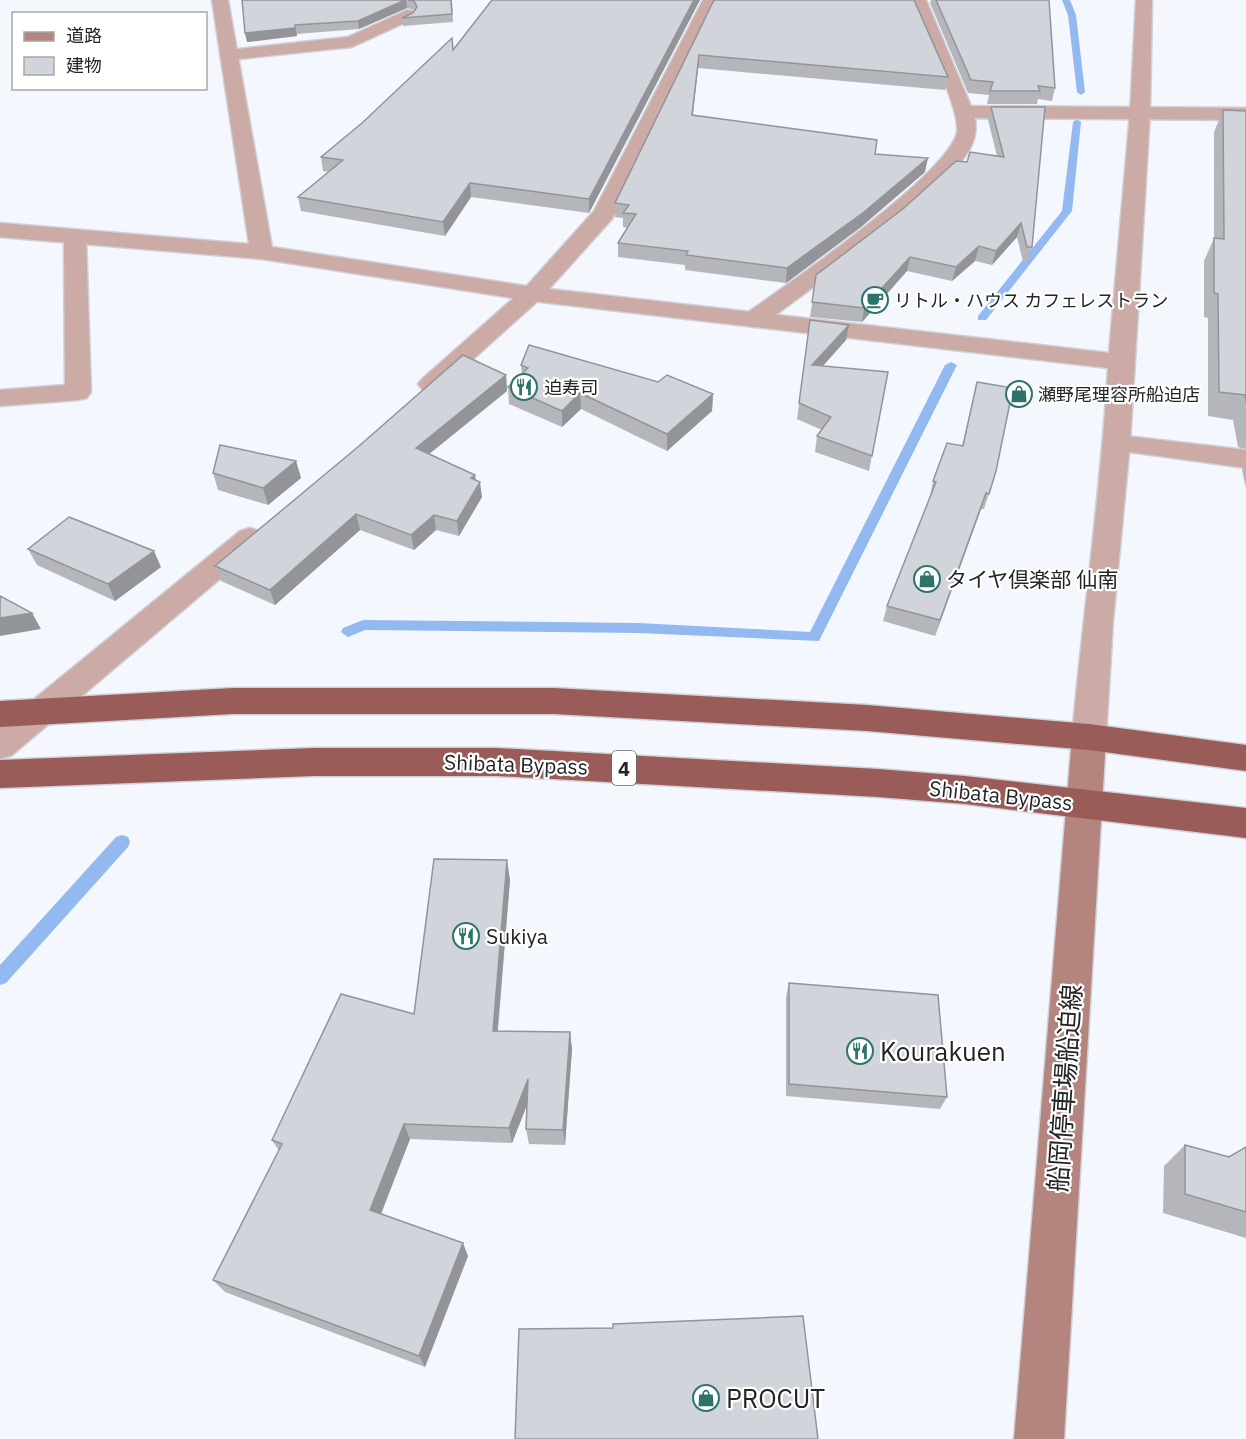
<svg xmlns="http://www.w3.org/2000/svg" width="1246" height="1439" viewBox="0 0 1246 1439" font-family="'IBM Plex Sans','Noto Sans JP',sans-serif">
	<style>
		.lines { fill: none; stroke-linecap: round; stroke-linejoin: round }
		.stream { fill: #92b9f0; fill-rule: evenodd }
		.minor-casing { stroke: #cfd1d7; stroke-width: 3 }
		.tertiary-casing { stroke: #cfd1d7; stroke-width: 3 }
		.secondary-casing { stroke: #cfd1d7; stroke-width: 3 }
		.trunk-casing { stroke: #cfd1d7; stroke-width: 3 }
		.minor { fill: #ccaaa6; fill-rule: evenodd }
		.tertiary { fill: #ccaaa6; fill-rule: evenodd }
		.secondary { fill: #b4847f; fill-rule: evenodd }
		.trunk { fill: #9a5c58; fill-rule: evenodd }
		.wall { fill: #b5b6bc }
		.shaded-wall { fill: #939499 }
		.building { fill: #d2d4db; stroke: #939499; stroke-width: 1.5 }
		.labels { text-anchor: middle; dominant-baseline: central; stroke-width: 4.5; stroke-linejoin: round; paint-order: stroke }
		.far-poi-label { font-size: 18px; fill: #232426; stroke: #fff; text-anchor: start }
		.shield { fill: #fff; stroke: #656667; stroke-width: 1.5 }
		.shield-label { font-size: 20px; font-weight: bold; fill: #232426 }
		.poi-label { font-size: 21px; fill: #232426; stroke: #fff; text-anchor: start }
		.street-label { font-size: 21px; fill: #232426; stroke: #fff }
		.near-poi-label { font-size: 26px; fill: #232426; stroke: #fff; text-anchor: start }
		.near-street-label { font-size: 26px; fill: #232426; stroke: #fff }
	</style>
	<rect width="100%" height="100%" fill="#f5f7fe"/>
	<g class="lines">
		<path class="stream" d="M1062,0H1070L1076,15L1085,92L1081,95L1077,92L1068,15Z
			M1077,119L1081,122L1072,211L986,320H978V316L1062,211L1073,122Z
			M951,362L957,365L819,641L638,633L365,630L348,637L341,632L343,628L363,620L638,623L810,632L945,365Z
			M122,835L128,837L130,842L128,847L6,983L0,985V965L116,837Z"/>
		<defs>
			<path id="minor" d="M703,0H719L612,219L540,299L440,389L431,392L422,389L418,384L422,379L524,289L594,211Z
				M910,0H926L971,106L1246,108V120L975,118C977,131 975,141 968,152C951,178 923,200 900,220C855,257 808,291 762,325L753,327L744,325L741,320L744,315C784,287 950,173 957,132C961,110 920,25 910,0Z
				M407,10L413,11L416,15L413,19L352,47L229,60L223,59L220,55L223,51L229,50L348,37Z
				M75,230L83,232L86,237L91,392L87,398L78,400L0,406V390L65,385L64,237L67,232Z
				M1117,435L1246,450V468L1108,449L1104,443L1108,437Z
				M250,528L260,531L264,538L260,545L12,755L0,759V727L240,531Z"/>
			<path id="tertiary" d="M212,0H228L272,247L532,287L1109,353L1130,113L1136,0H1152L1150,113L1130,443L1113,621L1106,737L1101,746L1089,750L1077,746L1072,737C1083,614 1101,491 1108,368L532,301L262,259L0,237V223L249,244Z"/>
			<path id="secondary" d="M1089,724L1101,728L1106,737L1064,1439H1014L1072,737L1077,728Z"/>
			<path id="trunk" d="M233,688H554L867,705L1089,724L1246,745V771L1089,750L867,731L554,714H233L0,727V701Z
				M314,748H497L878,769L965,776L1246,808V838L965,804L878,797L497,776H314L0,788V760Z"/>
		</defs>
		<use href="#minor" class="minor-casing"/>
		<use href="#tertiary" class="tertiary-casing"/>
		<use href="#secondary" class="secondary-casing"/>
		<use href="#trunk" class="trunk-casing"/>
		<use href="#minor" class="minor"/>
		<use href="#tertiary" class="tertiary"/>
		<use href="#secondary" class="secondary"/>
		<use href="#trunk" class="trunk"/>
	</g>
	<path class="wall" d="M242,0H452L453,22L403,26L402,18L413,13L415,10L407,8L359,29L297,34V36L247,42L245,33Z
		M492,0H700L589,213L471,197L445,236L301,211L298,197L329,172L323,171L321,157L454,49Z
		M714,0L948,77L945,90L698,68L693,115L875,154L925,172L861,227L786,283L685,270V265L618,257V243L628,228L623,227V218L615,217V203Z
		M931,0H1049L1055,88L1052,101L1038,99L1037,104H987L989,95L968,93L930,3Z
		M991,107L1032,247L1028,261L1023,262L1017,237L992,265L975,261L952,281L907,271L862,322L810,317L816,275L967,162L997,156L988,120Z
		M1223,110L1246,111V449L1238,447L1233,420L1208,416V318L1204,317V261L1214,238V132Z
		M810,320L849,325L846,340L823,366L888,372L869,471L815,452L817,436L822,430L797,419Z
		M521,365L658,382L713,394L712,411L667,451L581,409L562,427L509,404L508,387L522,374Z
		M506,375L507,391L429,454L476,480L482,497L459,536L436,530L414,550L360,530L275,605L221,581L215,566Z
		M977,382L991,487L984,509H981L935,636L883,621L887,606L930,497L933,481L962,446Z
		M296,461L301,478L268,505L218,490L213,473Z
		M1246,463V488L1242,470Z
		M28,549L161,567L115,601L37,565Z
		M510,880L498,1031L570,1032L572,1049L565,1145L529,1144L526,1129L527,1104L512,1143L410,1139L381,1214L468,1256L425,1367L225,1292L213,1280L279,1151L272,1140L414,1014Z
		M789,983L947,1097L940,1109L786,1096V997Z
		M1185,1145L1229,1157L1246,1147V1238L1163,1213L1164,1166Z"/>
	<path class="shaded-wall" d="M405,0H406L407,8L359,29L358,21Z
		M694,0H700L589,213V199Z
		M295,25L297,36L247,42L245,33Z
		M699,55L698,68L691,128L692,115Z
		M928,158L925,172L861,227L786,283L787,268Z
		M470,183L471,197L445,236L443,222Z
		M1021,223L1017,237L992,265L996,251Z
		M979,246L975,261L952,281L956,267Z
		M910,257L907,271L862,322L864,308Z
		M849,325L846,340L810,380L812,365Z
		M506,375L507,391L418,463L416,448Z
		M580,393L581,409L562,427V411Z
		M713,394L712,411L667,451V434Z
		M296,461L301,478L268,505L263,488Z
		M475,475L477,487L480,482L482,497L459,536L457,521L471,478Z
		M986,493L981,509L935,636L940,620Z
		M356,514L360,530L275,605L270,590Z
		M434,515L436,530L414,550L411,535Z
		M154,551L161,567L115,601L108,584Z
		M32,613L41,629L0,636V618Z
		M507,860L510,880L496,1048L493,1031Z
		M570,1032L572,1049L565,1145L563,1130Z
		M528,1079L531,1095L512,1143L509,1128Z
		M404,1124L410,1139L377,1224L370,1210Z
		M463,1243L468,1256L425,1367L419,1356Z"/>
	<path class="building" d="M242,0H405L358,21L295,25V28L245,33Z
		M408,0H451L452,14L402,18L413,13L417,7L414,1Z
		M492,0H694L589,199L470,183L443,222L298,197L343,160L321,157L362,123L452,38L453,50Z
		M714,0H914L948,77L699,55L692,115L877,140L875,154L928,158L864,212L787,268L686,255L688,251L618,243L636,214L623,213L629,205L615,203Z
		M936,0H1049L1055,88L1038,86L1040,91H990L993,82L971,80Z
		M991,107H1045L1032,247H1027L1021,223L996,251L979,246L956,267L910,257L864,308L812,302L816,275L904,208L956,161L967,162L970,152L1004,157Z
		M1223,110L1246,111V402L1245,395L1219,392L1218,294L1214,293V238L1224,239Z
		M810,320L849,325L812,365L888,372L872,456L817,436L831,417L799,403Z
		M529,345L658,382L667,375L713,394L667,434L580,393L562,411L508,387L528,368L521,365Z
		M463,355L506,375L416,448L475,475L471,478L480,482L457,521L434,515L411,535L356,514L270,590L215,566L359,446Z
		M977,382L1013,388L996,471L989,494L986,493L940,620L887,606L936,482L933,481L947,443L963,446Z
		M220,445L296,461L263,488L213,473Z
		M69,517L154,551L108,584L28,549Z
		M0,596L32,613L0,618Z
		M434,859L507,860L493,1031L570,1032L563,1130L526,1129L528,1079L509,1128L404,1124L370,1210L463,1243L419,1356L213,1280L282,1144L272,1140L341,994L414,1014Z
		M789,983L938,995L947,1097L789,1084Z
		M1185,1145L1229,1157L1246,1147V1212L1185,1194Z
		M803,1316L818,1439H515L519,1329L613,1328V1324Z"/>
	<defs>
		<symbol id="cafe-ring" viewBox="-11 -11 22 22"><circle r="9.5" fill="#fff" stroke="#2e7369" stroke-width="1.5"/><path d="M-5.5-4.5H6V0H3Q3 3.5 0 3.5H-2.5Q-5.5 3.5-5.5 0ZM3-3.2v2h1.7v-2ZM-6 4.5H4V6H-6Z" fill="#2e7369"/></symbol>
		<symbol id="restaurant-ring" viewBox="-11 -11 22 22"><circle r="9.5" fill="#fff" stroke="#2e7369" stroke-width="1.5"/><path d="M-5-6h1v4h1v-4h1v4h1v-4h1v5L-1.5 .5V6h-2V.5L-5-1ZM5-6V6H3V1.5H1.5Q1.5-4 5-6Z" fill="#2e7369"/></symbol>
		<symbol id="shop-ring" viewBox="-11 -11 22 22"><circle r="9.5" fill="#fff" stroke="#2e7369" stroke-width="1.5"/><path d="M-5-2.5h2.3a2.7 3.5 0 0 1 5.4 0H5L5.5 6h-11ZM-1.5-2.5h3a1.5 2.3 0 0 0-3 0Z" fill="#2e7369"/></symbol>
	</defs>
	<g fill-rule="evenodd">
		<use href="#cafe-ring" x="860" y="285" width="30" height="30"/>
		<use href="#restaurant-ring" x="509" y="372" width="30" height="30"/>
		<use href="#shop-ring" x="1004" y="379" width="30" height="30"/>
		<use href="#shop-ring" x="912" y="564" width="30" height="30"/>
		<use href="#restaurant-ring" x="451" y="921" width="30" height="30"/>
		<use href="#restaurant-ring" x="845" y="1036" width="30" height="30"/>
		<use href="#shop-ring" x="691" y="1383" width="30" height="30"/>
	</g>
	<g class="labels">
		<g class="far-poi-label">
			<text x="894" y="300">リトル・ハウス カフェレストラン</text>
			<text x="544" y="387">迫寿司</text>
			<text x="1038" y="394">瀬野尾理容所船迫店</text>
		</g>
		<rect class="shield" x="612" y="751" width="24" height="34" rx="4.5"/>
		<g class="shield-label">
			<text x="624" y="768">4</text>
		</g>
		<g class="poi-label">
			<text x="946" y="579">タイヤ倶楽部 仙南</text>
			<text x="486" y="936">Sukiya</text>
		</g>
		<g class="street-label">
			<text transform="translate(516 764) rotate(2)">Shibata Bypass</text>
			<text transform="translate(1001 795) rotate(6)">Shibata Bypass</text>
		</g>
		<g class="near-poi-label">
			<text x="880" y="1051">Kourakuen</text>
			<text x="726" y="1398">PROCUT</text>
		</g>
		<g class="near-street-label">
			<text transform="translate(1064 1088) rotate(-86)">船岡停車場船迫線</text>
		</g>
	</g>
	<rect x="12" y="12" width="195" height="78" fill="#ffffff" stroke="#a7a7a8" stroke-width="1.5"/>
	<rect x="24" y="32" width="30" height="9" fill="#b4847f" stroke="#a7a7a8" stroke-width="1.5"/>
	<text x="66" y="42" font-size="18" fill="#232426">道路</text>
	<rect x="24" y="57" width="30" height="18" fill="#d2d4db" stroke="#a7a7a8" stroke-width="1.5"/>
	<text x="66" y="72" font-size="18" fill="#232426">建物</text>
</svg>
